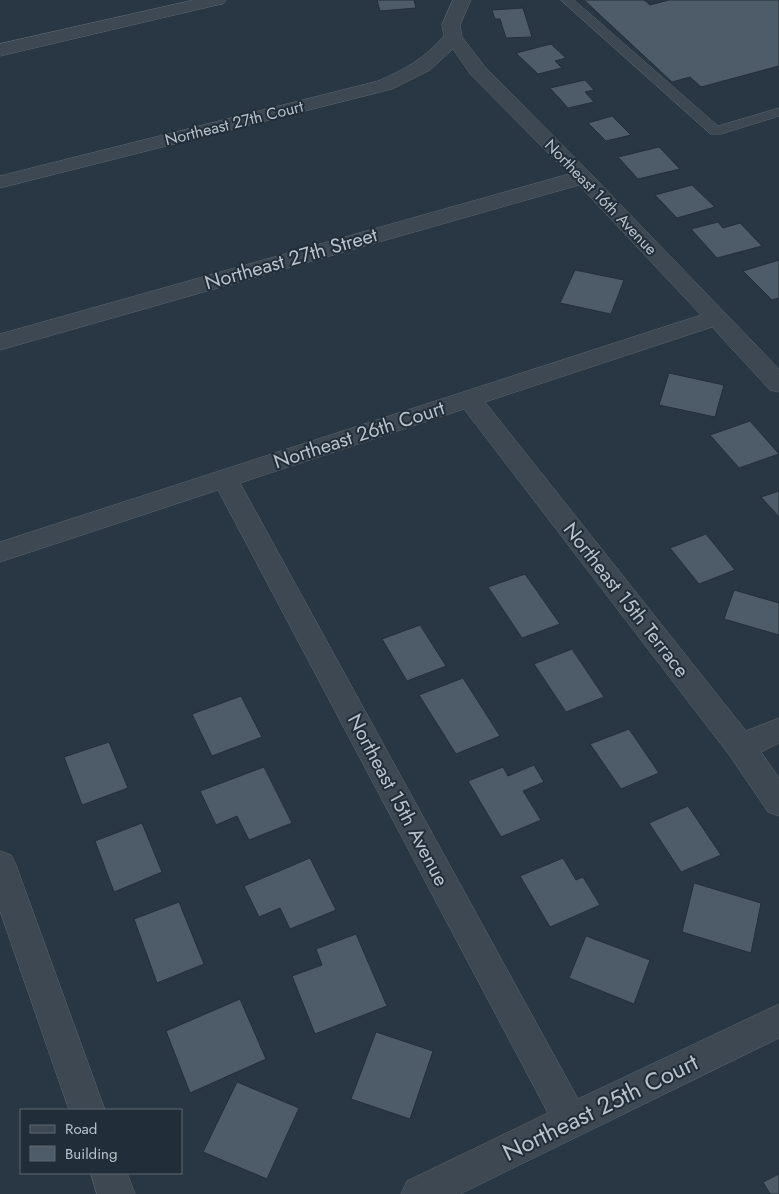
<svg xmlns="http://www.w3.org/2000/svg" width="779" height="1194" viewBox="0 0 779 1194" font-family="Jost,sans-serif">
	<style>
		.building { fill: #4d5c68; stroke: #242f3a }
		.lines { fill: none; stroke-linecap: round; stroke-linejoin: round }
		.lane-casing { stroke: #5b6670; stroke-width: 1 }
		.street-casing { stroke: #5b6670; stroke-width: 1 }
		.lane { fill: #3d4852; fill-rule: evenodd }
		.street { fill: #3d4852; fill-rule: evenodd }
		.labels { text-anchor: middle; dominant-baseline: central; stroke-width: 4; stroke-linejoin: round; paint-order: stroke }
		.far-street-label { font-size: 16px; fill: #bac3cc; stroke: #212d38 }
		.street-label { font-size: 20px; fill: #bac3cc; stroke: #212d38 }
		.near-street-label { font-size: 24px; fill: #bac3cc; stroke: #212d38 }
	</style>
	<rect width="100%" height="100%" fill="#293643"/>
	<path class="building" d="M377,0H414L416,8L380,11Z
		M584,0H644L650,5L669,0H779V66L701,87L690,77L672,82Z
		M523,8L532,37L506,38L500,19H495L492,10Z
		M551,44L566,58L555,61L562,68L538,74L516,53Z
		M585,80L594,90L585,92L594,102L568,108L550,88Z
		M612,116L631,135L606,141L588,123Z
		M659,147L680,169L638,179L618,157Z
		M692,185L715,207L677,218L655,195Z
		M718,222L723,228L740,223L762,246L717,258L691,229Z
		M779,260V298L772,300L743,271Z
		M575,270L624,280L611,314L560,303Z
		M669,373L724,385L715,417L659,405Z
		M750,421L779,454L739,468L710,435Z
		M779,491V517L761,497Z
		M706,534L735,570L699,584L670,548Z
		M525,574L560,624L522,638L488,587Z
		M734,590L779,603V635L724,619Z
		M420,625L446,666L407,681L382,639Z
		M572,649L604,697L566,712L534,664Z
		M463,678L500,736L456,754L419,695Z
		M241,696L262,737L212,756L192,714Z
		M629,729L659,773L621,789L590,744Z
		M109,742L128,788L82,805L64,757Z
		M534,765L544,782L523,791L541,820L501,837L468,781L503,767L508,776Z
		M264,767L292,823L249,840L237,816L216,825L200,791Z
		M688,806L721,855L681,872L649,823Z
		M142,823L162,872L114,892L95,841Z
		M310,858L336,910L290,929L280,908L259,917L244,886Z
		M563,858L576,880L583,877L600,905L550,927L520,876Z
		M694,883L761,903L751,953L682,932Z
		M179,902L204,964L157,983L134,919Z
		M356,934L387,1006L315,1034L292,976L322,965L316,949Z
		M586,936L650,960L634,1004L569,978Z
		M240,999L266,1059L190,1093L166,1031Z
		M376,1032L433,1051L410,1119L351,1099Z
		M237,1082L299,1108L267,1179L203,1152Z
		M779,1174V1194H770L763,1182Z"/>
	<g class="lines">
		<defs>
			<path id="lane" d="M561,0H574L718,126L779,108V116L721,134H711Z"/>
			<path id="street" d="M194,0H226L223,4L217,5L0,56V44Z
				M453,0H471L460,25L462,37L485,67L590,173L779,369V392L770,390L712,327L485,402L746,731L779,718V743L761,752L779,778V816L768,812L730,756L464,409L240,483L578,1099L779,1004V1038L460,1194H401L407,1181L548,1113L218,490L0,562V542L701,315L579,185L0,350V334L569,174L471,75L453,49L430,70L392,89L0,188V176L378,81C404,70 425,58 444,36L442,25Z
				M0,851L11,855L16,865L105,1110H69L0,911Z
				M91,1173H127L135,1194H97Z"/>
		</defs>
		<use href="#lane" class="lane-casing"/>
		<use href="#street" class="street-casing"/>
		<use href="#lane" class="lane"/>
		<use href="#street" class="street"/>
	</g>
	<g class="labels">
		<g class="far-street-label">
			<text transform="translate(234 123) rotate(-14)">Northeast 27th Court</text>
			<text transform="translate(601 197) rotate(46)">Northeast 16th Avenue</text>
		</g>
		<g class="street-label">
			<text transform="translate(291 259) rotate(-16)">Northeast 27th Street</text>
			<text transform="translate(359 435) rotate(-18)">Northeast 26th Court</text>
			<text transform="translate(626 600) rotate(52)">Northeast 15th Terrace</text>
			<text transform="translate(398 800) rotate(62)">Northeast 15th Avenue</text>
		</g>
		<g class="near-street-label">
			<text transform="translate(600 1107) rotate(-26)">Northeast 25th Court</text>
		</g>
	</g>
	<rect x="20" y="1109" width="162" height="65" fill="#212d38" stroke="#5e6973"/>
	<rect x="30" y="1125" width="25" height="8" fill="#3d4852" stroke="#5e6973"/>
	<text x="65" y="1134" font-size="15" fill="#bac3cc">Road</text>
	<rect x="30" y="1146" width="25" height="15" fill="#4d5c68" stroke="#5e6973"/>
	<text x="65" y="1159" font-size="15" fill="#bac3cc">Building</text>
</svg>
